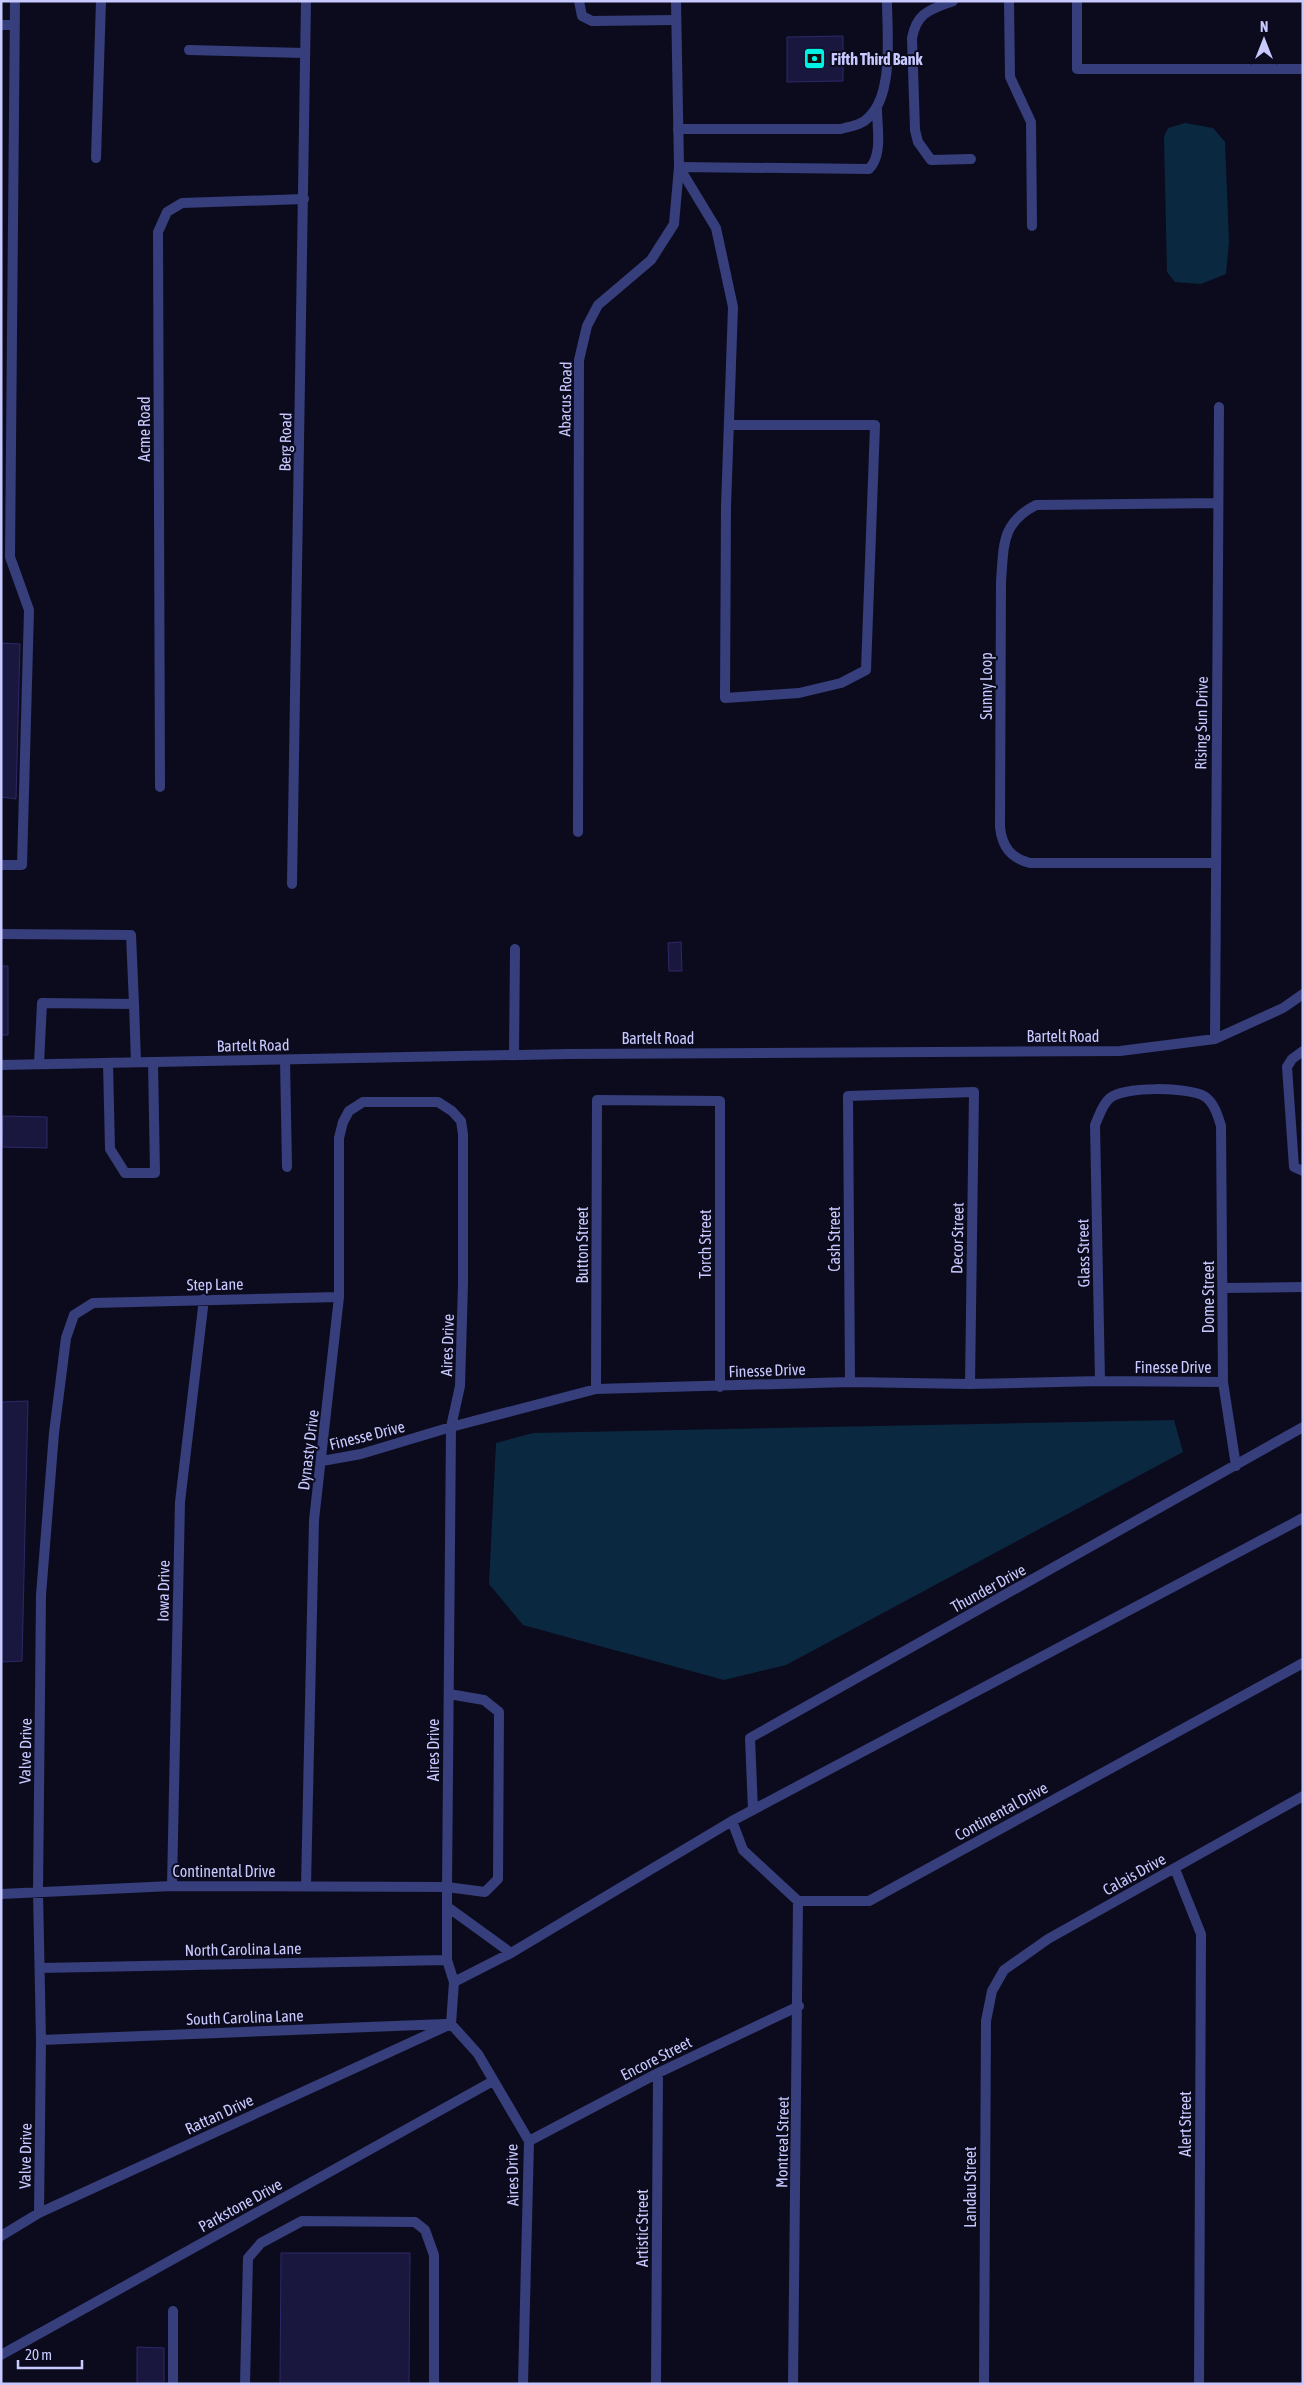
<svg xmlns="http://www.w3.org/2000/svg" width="1304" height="2385" viewBox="0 0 1304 2385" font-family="'Asap Condensed',sans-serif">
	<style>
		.water { fill: #0b2841 }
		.building { fill: #19173e; stroke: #2c296a }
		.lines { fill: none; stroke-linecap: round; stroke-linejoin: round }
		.lane { stroke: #363e7c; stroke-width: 10 }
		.street { stroke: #363e7c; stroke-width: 10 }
		.labels { text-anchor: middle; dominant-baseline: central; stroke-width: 4; stroke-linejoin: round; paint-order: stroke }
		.poi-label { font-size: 16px; font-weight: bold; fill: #c7c9ff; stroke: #0c0b1d; text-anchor: start }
		.street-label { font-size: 16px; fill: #c7c9ff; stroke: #0c0b1d }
	</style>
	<rect width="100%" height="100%" fill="#0c0b1d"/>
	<path class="water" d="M1185,123L1213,128L1225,142L1229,242L1226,274L1201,284L1175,282L1167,272L1164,137L1168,128Z
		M1174,1420L1183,1452L786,1665L724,1680L523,1625L489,1584L496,1443L533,1433Z"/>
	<path class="building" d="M843,36V81L787,82V37Z
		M1,643L20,644L16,799L1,797Z
		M681,942L682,971H669L668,943Z
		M1,966H8V1035H1Z
		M3,1116L47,1117V1148L2,1147Z
		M28,1401L22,1661L1,1662V1402Z
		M281,2253H410L409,2384H280Z
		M137,2347L164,2348V2384H137Z"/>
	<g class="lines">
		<path class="lane" d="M579,1L582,16L592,21L676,20
			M953,1C930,10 917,12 912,38L915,130L918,142L931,160L971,159
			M1009,1L1010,77L1031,122L1032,226
			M1077,1V69H1303
			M1,25H14
			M189,50L305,53
			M678,129H841C852,126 862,125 869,117C894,93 887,33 887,1
			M96,158L101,1
			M679,167L716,228L733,307L726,506L725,698L799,693L841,683L866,670L875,425H729
			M679,167L869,169C883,155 877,128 877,109
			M1,865H22L29,610L10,557L15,1
			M1,934L131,935L134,1004L42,1003L39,1064
			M134,1004L136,1062
			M1303,1051L1292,1059L1287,1067L1294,1167L1303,1171
			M514,1055L515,949
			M285,1060L287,1167
			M108,1063L110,1149L125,1173H155L153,1062
			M447,1887L485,1892L498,1879L499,1712L484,1700L449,1694
			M173,2384V2311
			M245,2384L248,2258L261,2243L302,2221L415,2222L425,2230L434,2255V2384"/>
		<path class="street" d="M160,787L158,232L167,212L182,203L304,199
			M578,832L579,360L587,326L598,305L651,260L674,224L679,167L676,1
			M1215,863H1030C1011,858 1002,847 1000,827L1001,581C1004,545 1001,523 1036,505L1218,503
			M292,884L306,1
			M1215,1039L1219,407
			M1,1065L567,1054L1120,1051L1215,1039L1283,1008L1303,994
			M1223,1288L1303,1287
			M1100,1381L1095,1125C1099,1117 1102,1104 1110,1098C1124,1086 1189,1087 1204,1096C1214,1102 1218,1116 1221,1126L1223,1382L1236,1466
			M850,1382L848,1096L974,1092L970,1384
			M596,1389L597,1100L720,1101V1387
			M322,1461L361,1454L451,1427L596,1389L850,1382L970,1384L1100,1381L1223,1382
			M753,1810L750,1738L1303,1427
			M732,1821L743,1850L798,1901H869L1303,1663
			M1175,1869L1201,1934L1199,2384
			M172,1886L180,1502L204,1299
			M306,1886L314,1520L339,1297V1138L343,1122L349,1111L363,1102H438L452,1111L461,1121L463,1134V1284L460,1386L451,1427L447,1887V1960L454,1982L451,2024L478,2054L529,2141L523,2384
			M1,1894L172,1886L447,1887
			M449,1908L511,1953
			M40,1968L447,1960
			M454,1982L511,1953L732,1821L1303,1518
			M41,2040L445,2024
			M529,2141L658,2073L799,2006
			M39,2213L41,2040L38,1892L41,1595L54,1433L66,1338L74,1315L93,1303L339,1297
			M1,2236L39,2213L451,2024
			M1,2355L493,2081
			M656,2384L658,2073
			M793,2384L798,1901
			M984,2384L986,2021L992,1991L1004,1970L1048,1939L1303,1796"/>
	</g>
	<defs>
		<symbol id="bank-square" viewBox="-11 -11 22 22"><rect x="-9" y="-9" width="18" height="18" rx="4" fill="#00f2e4" stroke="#0c0b1d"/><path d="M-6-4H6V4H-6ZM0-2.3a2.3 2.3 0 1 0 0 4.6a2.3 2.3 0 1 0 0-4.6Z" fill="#111"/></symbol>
	</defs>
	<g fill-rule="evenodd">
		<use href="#bank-square" x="802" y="46" width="25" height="25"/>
	</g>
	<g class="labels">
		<g class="poi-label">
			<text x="831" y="59">Fifth Third Bank</text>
		</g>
		<g class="street-label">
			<text transform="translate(565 399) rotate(-89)">Abacus Road</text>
			<text transform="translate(144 429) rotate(-90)">Acme Road</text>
			<text transform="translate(285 442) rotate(-89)">Berg Road</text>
			<text transform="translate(986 686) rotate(-90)">Sunny Loop</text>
			<text transform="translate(1201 723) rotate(-89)">Rising Sun Drive</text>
			<text x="1063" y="1036">Bartelt Road</text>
			<text x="658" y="1038">Bartelt Road</text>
			<text transform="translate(253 1045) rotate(-1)">Bartelt Road</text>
			<text transform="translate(957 1238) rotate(-89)">Decor Street</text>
			<text transform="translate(834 1239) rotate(-90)">Cash Street</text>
			<text transform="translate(705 1244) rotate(-90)">Torch Street</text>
			<text transform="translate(582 1245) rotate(-90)">Button Street</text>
			<text transform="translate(1083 1253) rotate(-91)">Glass Street</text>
			<text transform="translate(215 1284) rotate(-1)">Step Lane</text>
			<text transform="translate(1208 1297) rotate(-90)">Dome Street</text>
			<text transform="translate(447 1345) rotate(-88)">Aires Drive</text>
			<text x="1173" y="1367">Finesse Drive</text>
			<text transform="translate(767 1370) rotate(-2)">Finesse Drive</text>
			<text transform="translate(367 1435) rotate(-14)">Finesse Drive</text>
			<text transform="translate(308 1450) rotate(-83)">Dynasty Drive</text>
			<text transform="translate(988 1588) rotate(-29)">Thunder Drive</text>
			<text transform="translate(163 1591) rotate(-89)">Iowa Drive</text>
			<text transform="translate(433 1750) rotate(-90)">Aires Drive</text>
			<text transform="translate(25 1751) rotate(-89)">Valve Drive</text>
			<text transform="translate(1001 1811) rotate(-29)">Continental Drive</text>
			<text x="224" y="1871">Continental Drive</text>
			<text transform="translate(1134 1874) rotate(-29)">Calais Drive</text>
			<text transform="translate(243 1949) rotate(-1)">North Carolina Lane</text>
			<text transform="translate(245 2017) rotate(-2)">South Carolina Lane</text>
			<text transform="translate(656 2058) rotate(-27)">Encore Street</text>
			<text transform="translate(219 2114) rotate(-25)">Rattan Drive</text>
			<text transform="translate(1185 2124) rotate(-90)">Alert Street</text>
			<text transform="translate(782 2142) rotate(-89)">Montreal Street</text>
			<text transform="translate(25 2156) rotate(-89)">Valve Drive</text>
			<text transform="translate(512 2175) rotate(-91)">Aires Drive</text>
			<text transform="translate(970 2187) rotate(-90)">Landau Street</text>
			<text transform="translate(240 2205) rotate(-29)">Parkstone Drive</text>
			<text transform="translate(642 2228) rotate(-90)">Artistic Street</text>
		</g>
	</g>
	<rect width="1304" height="2385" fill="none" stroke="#c7c9ff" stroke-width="5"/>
	<g transform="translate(1264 40)" stroke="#0c0b1d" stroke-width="4" paint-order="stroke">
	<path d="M0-4L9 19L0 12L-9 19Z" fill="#c7c9ff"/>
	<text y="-8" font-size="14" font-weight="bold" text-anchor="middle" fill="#c7c9ff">N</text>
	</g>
	<path d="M18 2360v8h64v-8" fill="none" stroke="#c7c9ff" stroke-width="2.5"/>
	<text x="25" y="2360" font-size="15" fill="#c7c9ff" stroke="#0c0b1d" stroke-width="4" paint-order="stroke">20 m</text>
</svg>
